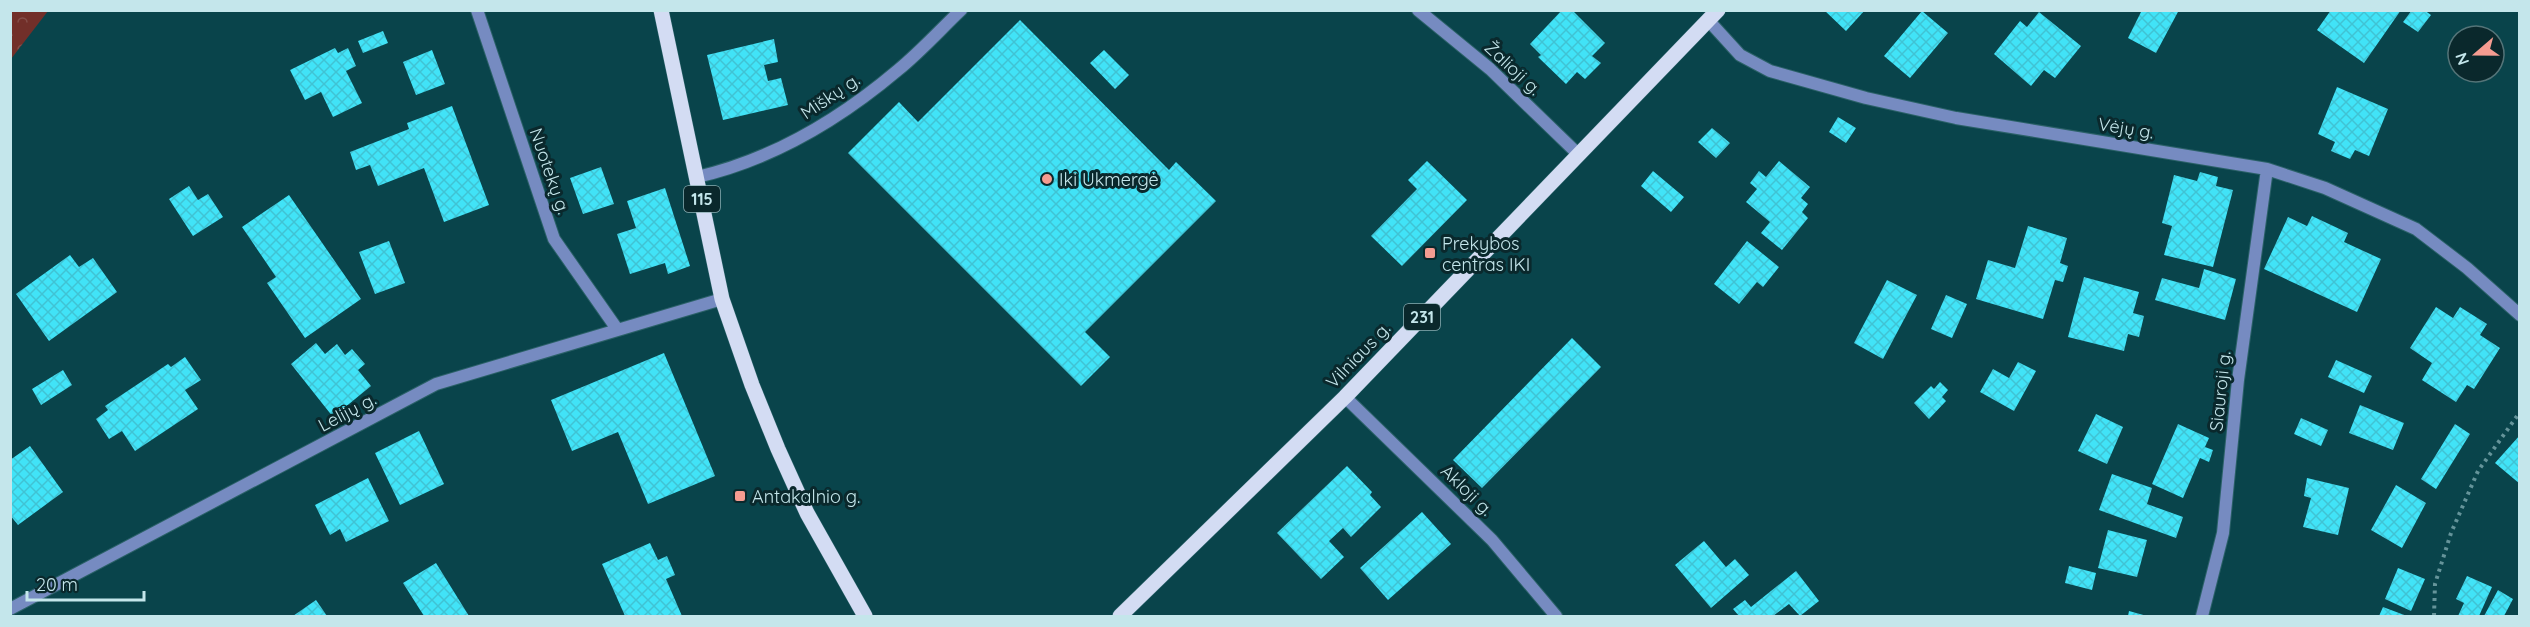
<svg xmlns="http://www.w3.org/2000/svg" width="2530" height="627" viewBox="0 0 2530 627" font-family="Quicksand,sans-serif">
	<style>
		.forest { fill: url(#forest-crowns) }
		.building { fill: url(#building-cross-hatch) }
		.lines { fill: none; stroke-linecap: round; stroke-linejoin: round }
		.street-casing { stroke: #2b6168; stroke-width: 14 }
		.primary-casing { stroke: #2b6168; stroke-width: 16 }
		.path { stroke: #65949a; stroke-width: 4; stroke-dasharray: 3 4.5; stroke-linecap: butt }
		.street { stroke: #768bc1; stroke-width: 12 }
		.primary { stroke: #d3dcf3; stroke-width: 15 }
		.poi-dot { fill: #f59c91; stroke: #0a282c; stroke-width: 2 }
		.labels { text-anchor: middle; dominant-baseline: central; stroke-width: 6; stroke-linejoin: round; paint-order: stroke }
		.shield { fill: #0a282c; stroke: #8cadb2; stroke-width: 1.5 }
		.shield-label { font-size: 16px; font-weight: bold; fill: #c4e6eb }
		.street-label { font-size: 18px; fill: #c4e6eb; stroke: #0a282c }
		.poi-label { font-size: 18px; fill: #c4e6eb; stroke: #0a282c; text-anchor: start }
	</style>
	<defs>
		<pattern id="forest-crowns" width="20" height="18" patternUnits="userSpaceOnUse" patternTransform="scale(1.5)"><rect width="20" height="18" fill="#722f29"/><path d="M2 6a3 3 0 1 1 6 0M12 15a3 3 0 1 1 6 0" fill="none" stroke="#844d48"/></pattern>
		<pattern id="building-cross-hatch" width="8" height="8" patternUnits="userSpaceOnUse" patternTransform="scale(1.5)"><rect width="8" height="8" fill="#41e3f7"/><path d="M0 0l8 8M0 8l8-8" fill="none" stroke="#40c3d4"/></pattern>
	</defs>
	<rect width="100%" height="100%" fill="#09444b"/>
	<path class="forest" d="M11,10L48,11L11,59L10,11Z"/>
	<path class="building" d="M1562,10H1572L1605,43L1592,56L1601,63L1585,79L1577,72L1566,84L1538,57L1541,55L1530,44Z
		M1824,10H1865L1846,31Z
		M2142,10H2179L2156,53L2128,38Z
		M2331,10H2401L2364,63L2317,30Z
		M2412,10H2424L2431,15L2418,32L2403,22Z
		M1922,11L1948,33L1910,78L1884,56Z
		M2039,12L2081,46L2055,78L2044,70L2031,86L1994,54L2020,21L2027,27Z
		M1020,20L1169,170L1176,162L1216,201L1085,332L1110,357L1081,386L848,153L899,102L918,122Z
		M383,31L388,43L363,53L358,41Z
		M774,39L778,62L764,65L768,81L781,78L788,105L723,120L707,55Z
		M335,48L338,53L348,48L356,66L346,71L362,103L333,117L321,92L305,100L290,70Z
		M432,50L445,84L416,95L403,62Z
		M1104,50L1129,75L1115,89L1090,63Z
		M2337,87L2388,109L2369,156L2355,150L2350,159L2331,151L2335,142L2318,134Z
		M452,106L489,205L444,222L424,168L378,186L370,165L356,170L350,152L409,129L407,123Z
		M1838,117L1856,128L1846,143L1829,132Z
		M1712,128L1730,143L1716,158L1698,142Z
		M1427,161L1467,200L1402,266L1371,236L1417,189L1408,180Z
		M1779,161L1810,187L1801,198L1808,204L1802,212L1808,218L1782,250L1761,233L1770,222L1746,202L1757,189L1750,183L1759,171L1766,177Z
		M601,167L614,204L583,214L570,178Z
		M1653,171L1684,197L1671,212L1641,186Z
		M2200,172L2218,177L2216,186L2233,190L2213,267L2164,255L2172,226L2162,223L2174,175L2197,181Z
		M189,186L198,200L208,194L223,217L193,236L169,199Z
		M665,188L690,266L668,274L665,263L630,274L617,234L636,228L627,201Z
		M289,195L361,299L305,338L267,283L276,277L242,227Z
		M2312,216L2348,233L2344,242L2381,259L2357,312L2264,269L2288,217L2307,226Z
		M2028,226L2067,238L2060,263L2068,266L2063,282L2055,280L2043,319L1976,299L1988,260L2015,268Z
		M389,241L405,283L375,294L359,252Z
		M1747,241L1779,267L1763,287L1757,282L1739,304L1714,284Z
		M70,255L79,267L93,258L117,292L49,341L16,294Z
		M2204,269L2236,279L2225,320L2155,300L2162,278L2199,288Z
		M2084,277L2139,292L2133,313L2144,316L2139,337L2128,334L2124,351L2068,337Z
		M1887,280L1917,295L1883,359L1854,343Z
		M1946,295L1967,304L1952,338L1931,329Z
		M2436,307L2453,318L2460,307L2487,324L2480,335L2500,348L2474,389L2467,385L2456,402L2422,380L2432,363L2410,348Z
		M1572,338L1601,367L1482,488L1453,460Z
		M316,343L325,354L337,344L345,355L352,349L365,364L358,370L371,386L333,417L291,364Z
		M664,353L715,476L648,504L618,432L572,451L551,400Z
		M185,357L201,380L185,390L198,409L135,451L122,431L109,439L96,419L108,410L105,406L168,364L171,367Z
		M2336,360L2372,376L2364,393L2328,377Z
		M2018,362L2036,371L2014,411L1980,392L1993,369L2009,378Z
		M63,370L72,385L41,405L32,389Z
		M1940,382L1948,390L1942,397L1946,401L1929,419L1914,403L1931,386L1934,389Z
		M2360,405L2404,423L2393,450L2349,433Z
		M2096,414L2123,427L2107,464L2078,451Z
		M2301,418L2328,430L2321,446L2294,434Z
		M2178,424L2209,438L2205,447L2213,450L2209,462L2200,458L2183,498L2152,484Z
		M2455,424L2470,434L2436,489L2421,479Z
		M419,431L444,484L400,505L375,453Z
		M2520,435V484L2495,463Z
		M30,446L63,492L18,525L10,515V460Z
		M1347,466L1372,492L1370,495L1381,507L1351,537L1343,528L1329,541L1344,557L1321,579L1277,533Z
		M2112,474L2152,488L2147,504L2183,517L2176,538L2099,510Z
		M368,478L389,521L346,542L340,529L330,535L315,505Z
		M2307,478L2349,488L2338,535L2303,527L2311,498L2304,496Z
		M2396,485L2426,503L2402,548L2371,530Z
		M1422,512L1451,544L1388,600L1360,568Z
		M2108,530L2147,540L2137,577L2098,568Z
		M1704,541L1726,567L1735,559L1749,575L1711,608L1675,565Z
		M650,543L658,560L667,556L675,575L666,579L682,616H625L602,564Z
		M436,563L469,616H424L403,583Z
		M2069,566L2096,573L2092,590L2065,583Z
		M2398,568L2425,579L2411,611L2385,599Z
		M1796,571L1819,601L1800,616L1789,604L1773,616H1739L1733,609L1745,600L1751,607Z
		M2467,576L2492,587L2479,616H2458L2464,603L2456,599Z
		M2498,590L2513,599L2504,616H2484Z
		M316,600L327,616H293Z
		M2383,607L2407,616H2379Z
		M2129,611L2147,616H2128Z"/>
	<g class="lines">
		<defs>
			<path id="street" d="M477,10L554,239L617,329
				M1418,10L1490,69L1579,155
				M1709,21L1740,55L1770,71L1866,98L1956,118L2267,169L2325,188L2416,229L2467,268L2520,315
				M697,177C771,160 840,119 898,70C920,52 940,30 961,10
				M1345,397L1492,540L1556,616
				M10,609L436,384L722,299
				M2202,616L2223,533L2238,380L2267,169"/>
			<path id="primary" d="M661,10L722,299L752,385L778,449L807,513L865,616
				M1120,616L1345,397L1718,10"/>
		</defs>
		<use href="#street" class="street-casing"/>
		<use href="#primary" class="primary-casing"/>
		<path class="path" d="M2434,616L2435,584L2451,533L2478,471L2520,412"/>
		<use href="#street" class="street"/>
		<use href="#primary" class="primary"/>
	</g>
	<g class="poi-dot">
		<circle cx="1047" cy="179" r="6"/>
		<rect x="1424" y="247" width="12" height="12" rx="3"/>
		<rect x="734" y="490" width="12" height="12" rx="3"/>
	</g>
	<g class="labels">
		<g class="shield">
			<rect x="684" y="186" width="36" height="26" rx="4.5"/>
			<rect x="1404" y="304" width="36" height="26" rx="4.5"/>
		</g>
		<g class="shield-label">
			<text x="702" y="199">115</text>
			<text x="1422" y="317">231</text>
		</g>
		<g class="street-label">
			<text transform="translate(1513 68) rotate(43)">Žalioji g.</text>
			<text transform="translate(830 96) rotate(-34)">Miškų g.</text>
			<text transform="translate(2126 128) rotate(9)">Vėjų g.</text>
			<text transform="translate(550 171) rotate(71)">Nuotekų g.</text>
			<text transform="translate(1358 355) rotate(-46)">Vilniaus g.</text>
			<text transform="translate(2220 391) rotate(-84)">Siauroji g.</text>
			<text transform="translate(347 412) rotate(-28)">Lelijų g.</text>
			<text transform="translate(1467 490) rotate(44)">Akloji g.</text>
		</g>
		<g class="poi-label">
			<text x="1059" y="179">Iki Ukmergė</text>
			<text x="1442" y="243">Prekybos<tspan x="1442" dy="21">centras IKI</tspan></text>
			<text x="752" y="496">Antakalnio g.</text>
		</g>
	</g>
	<rect width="2530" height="627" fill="none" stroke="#c4e6eb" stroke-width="24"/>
	<g transform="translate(2476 54) rotate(250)"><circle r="28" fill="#0a282c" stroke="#547478" stroke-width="1.5"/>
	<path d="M0-4.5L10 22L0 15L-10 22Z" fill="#f59c91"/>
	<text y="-9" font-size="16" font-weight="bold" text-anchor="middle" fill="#c4e6eb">N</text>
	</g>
	<path d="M27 591v9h117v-9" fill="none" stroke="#c4e6eb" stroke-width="3"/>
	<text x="36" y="591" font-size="18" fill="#c4e6eb" stroke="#0a282c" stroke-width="4.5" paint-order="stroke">20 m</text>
</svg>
